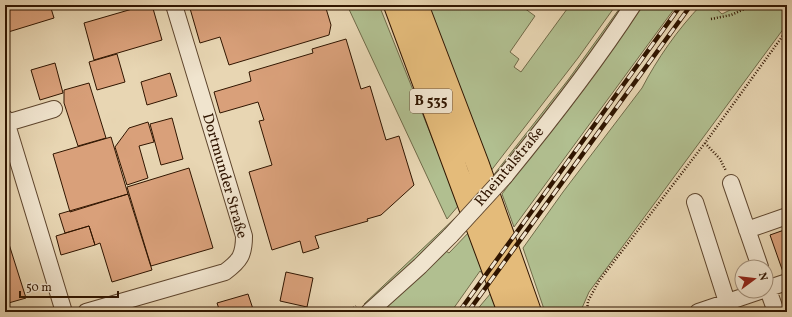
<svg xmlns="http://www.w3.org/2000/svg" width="792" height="317" viewBox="0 0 792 317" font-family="Vollkorn,serif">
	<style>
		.green { fill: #b1bf90; stroke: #706a48 }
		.building { fill: #d9a07a; stroke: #301500 }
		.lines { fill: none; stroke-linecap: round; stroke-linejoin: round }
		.minor-casing { stroke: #5e452d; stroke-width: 18 }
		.highway-casing { stroke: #301500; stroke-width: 24 }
		.path { stroke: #301500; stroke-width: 2.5; stroke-dasharray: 1 2; stroke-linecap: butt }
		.minor { stroke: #f0e4ce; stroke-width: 16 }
		.highway { stroke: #e4bb7a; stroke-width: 22 }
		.rail-casing { stroke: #301500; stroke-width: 4.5 }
		.rail { stroke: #f0e4ce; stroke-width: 3; stroke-dasharray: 9; stroke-linecap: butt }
		.minor-bridge-casing { stroke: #5e452d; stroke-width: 18; stroke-linecap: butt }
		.minor-bridge { stroke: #f0e4ce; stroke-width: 16 }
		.labels { text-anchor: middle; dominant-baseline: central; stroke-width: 3; stroke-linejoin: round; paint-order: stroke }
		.shield { fill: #f0e4ce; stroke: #6a533e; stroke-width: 1 }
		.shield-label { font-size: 14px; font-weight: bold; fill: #301500 }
		.street-label { font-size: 15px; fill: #301500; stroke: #f0e4ce }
	</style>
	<rect width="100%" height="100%" fill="#e8d6b3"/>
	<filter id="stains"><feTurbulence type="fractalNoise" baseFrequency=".005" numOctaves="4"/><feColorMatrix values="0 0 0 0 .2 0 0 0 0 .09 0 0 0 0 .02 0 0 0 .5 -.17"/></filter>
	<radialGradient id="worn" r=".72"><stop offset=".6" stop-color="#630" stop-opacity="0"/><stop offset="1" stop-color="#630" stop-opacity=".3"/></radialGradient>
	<path class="green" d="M347,5H379L459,205L447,219Z
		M428,5H520L535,16L510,52L519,59L514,67L521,72L570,5H616L578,58L490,172Z
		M622,5H625L540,124L494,178L492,177L568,80Z
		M641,5H677L514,227L502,194L621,35Z
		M701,5H712L722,14L740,5H787V24L589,292L582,308L583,312H545L523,248L563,192L642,88C657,59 678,29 701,5Z
		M455,218L456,220L419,257L366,304H364Z
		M471,230L500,312H475L491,293L485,277L480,271L451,312H380L446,251L449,253Z"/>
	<path class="building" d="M5,5H50L54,18L5,33Z
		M146,5H152L162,40L94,60L84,23Z
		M189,5H325L331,25L329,35L229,65L220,37L200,43Z
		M346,39L361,89L370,86L386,140L399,136L414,185L381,215L367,219L368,221L315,236L319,248L303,253L300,241L272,250L249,172L272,165L259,121L264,120L258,102L220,113L214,92L251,81L249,72L313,53L312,49Z
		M117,54L125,82L97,90L89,62Z
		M55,63L63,93L40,100L31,70Z
		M170,73L177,96L147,105L141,82Z
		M89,83L106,138L78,146L64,103V90Z
		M172,118L183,159L161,165L150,124Z
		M148,122L154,142L139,146L148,178L127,185L115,147L129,128Z
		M111,137L128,194L70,212L53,154Z
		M189,168L213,248L151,266L127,187Z
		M128,194L152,270L112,282L100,243L95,245L89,226L65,233L59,214Z
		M89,226L95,245L61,255L56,236Z
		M787,229V270L783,272L770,235Z
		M8,241L26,298L5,304V242Z
		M286,272L313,278L307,307L280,301Z
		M248,294L254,312H220L217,303Z"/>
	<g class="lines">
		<defs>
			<path id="minor" d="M5,118L64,312
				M7,123L54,109
				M505,176C550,121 594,65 633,5
				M731,183L760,267
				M695,202L727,302
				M747,230L787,216
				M766,284L776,312
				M766,289L787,282
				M86,312L225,272C240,261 244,255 244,236L174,5
				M369,312L420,266L451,235
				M698,312L760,291"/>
			<path id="highway" d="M395,5L509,312
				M417,5L478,165L530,312"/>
		</defs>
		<use href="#minor" class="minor-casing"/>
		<use href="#highway" class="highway-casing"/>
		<path class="path" d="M711,19L731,15L753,5
			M705,143L720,159L726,171
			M349,312L356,306
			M587,312L588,301L599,281L705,143L787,30"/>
		<use href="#minor" class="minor"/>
		<use href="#highway" class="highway"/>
		<defs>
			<path id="rail" d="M459,312L681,5
				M468,312L691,5"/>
		</defs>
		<use href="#rail" class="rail-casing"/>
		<use href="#rail" class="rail"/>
		<defs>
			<path id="minor-bridge" d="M451,235L505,176"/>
		</defs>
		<use href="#minor-bridge" class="minor-bridge-casing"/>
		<use href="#minor-bridge" class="minor-bridge"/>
	</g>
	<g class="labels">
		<rect class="shield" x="410" y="89" width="42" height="24" rx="3"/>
		<g class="shield-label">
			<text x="431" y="101">B 535</text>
		</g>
		<g class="street-label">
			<text transform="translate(510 167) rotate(-50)">Rheintalstraße</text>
			<text transform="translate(224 176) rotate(74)">Dortmunder Straße</text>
		</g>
	</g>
	<rect width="792" height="317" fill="none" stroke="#e8d6b3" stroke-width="20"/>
	<rect x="6" y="6" width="780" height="305" fill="none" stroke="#301500" stroke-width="2"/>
	<rect x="10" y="10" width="772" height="297" fill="none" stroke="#301500"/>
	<g transform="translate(754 279) rotate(75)"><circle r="19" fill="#f0e4ce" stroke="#a3917c"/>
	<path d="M0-3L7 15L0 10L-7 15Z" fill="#8f2418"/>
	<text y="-6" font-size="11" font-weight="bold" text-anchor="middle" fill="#301500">N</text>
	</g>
	<path d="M20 291v6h98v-6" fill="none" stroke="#301500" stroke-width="2"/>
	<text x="26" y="291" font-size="12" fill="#301500" stroke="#f0e4ce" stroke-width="3" paint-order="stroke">50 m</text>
	<rect width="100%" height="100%" filter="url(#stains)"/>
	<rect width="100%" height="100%" fill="url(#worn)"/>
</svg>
